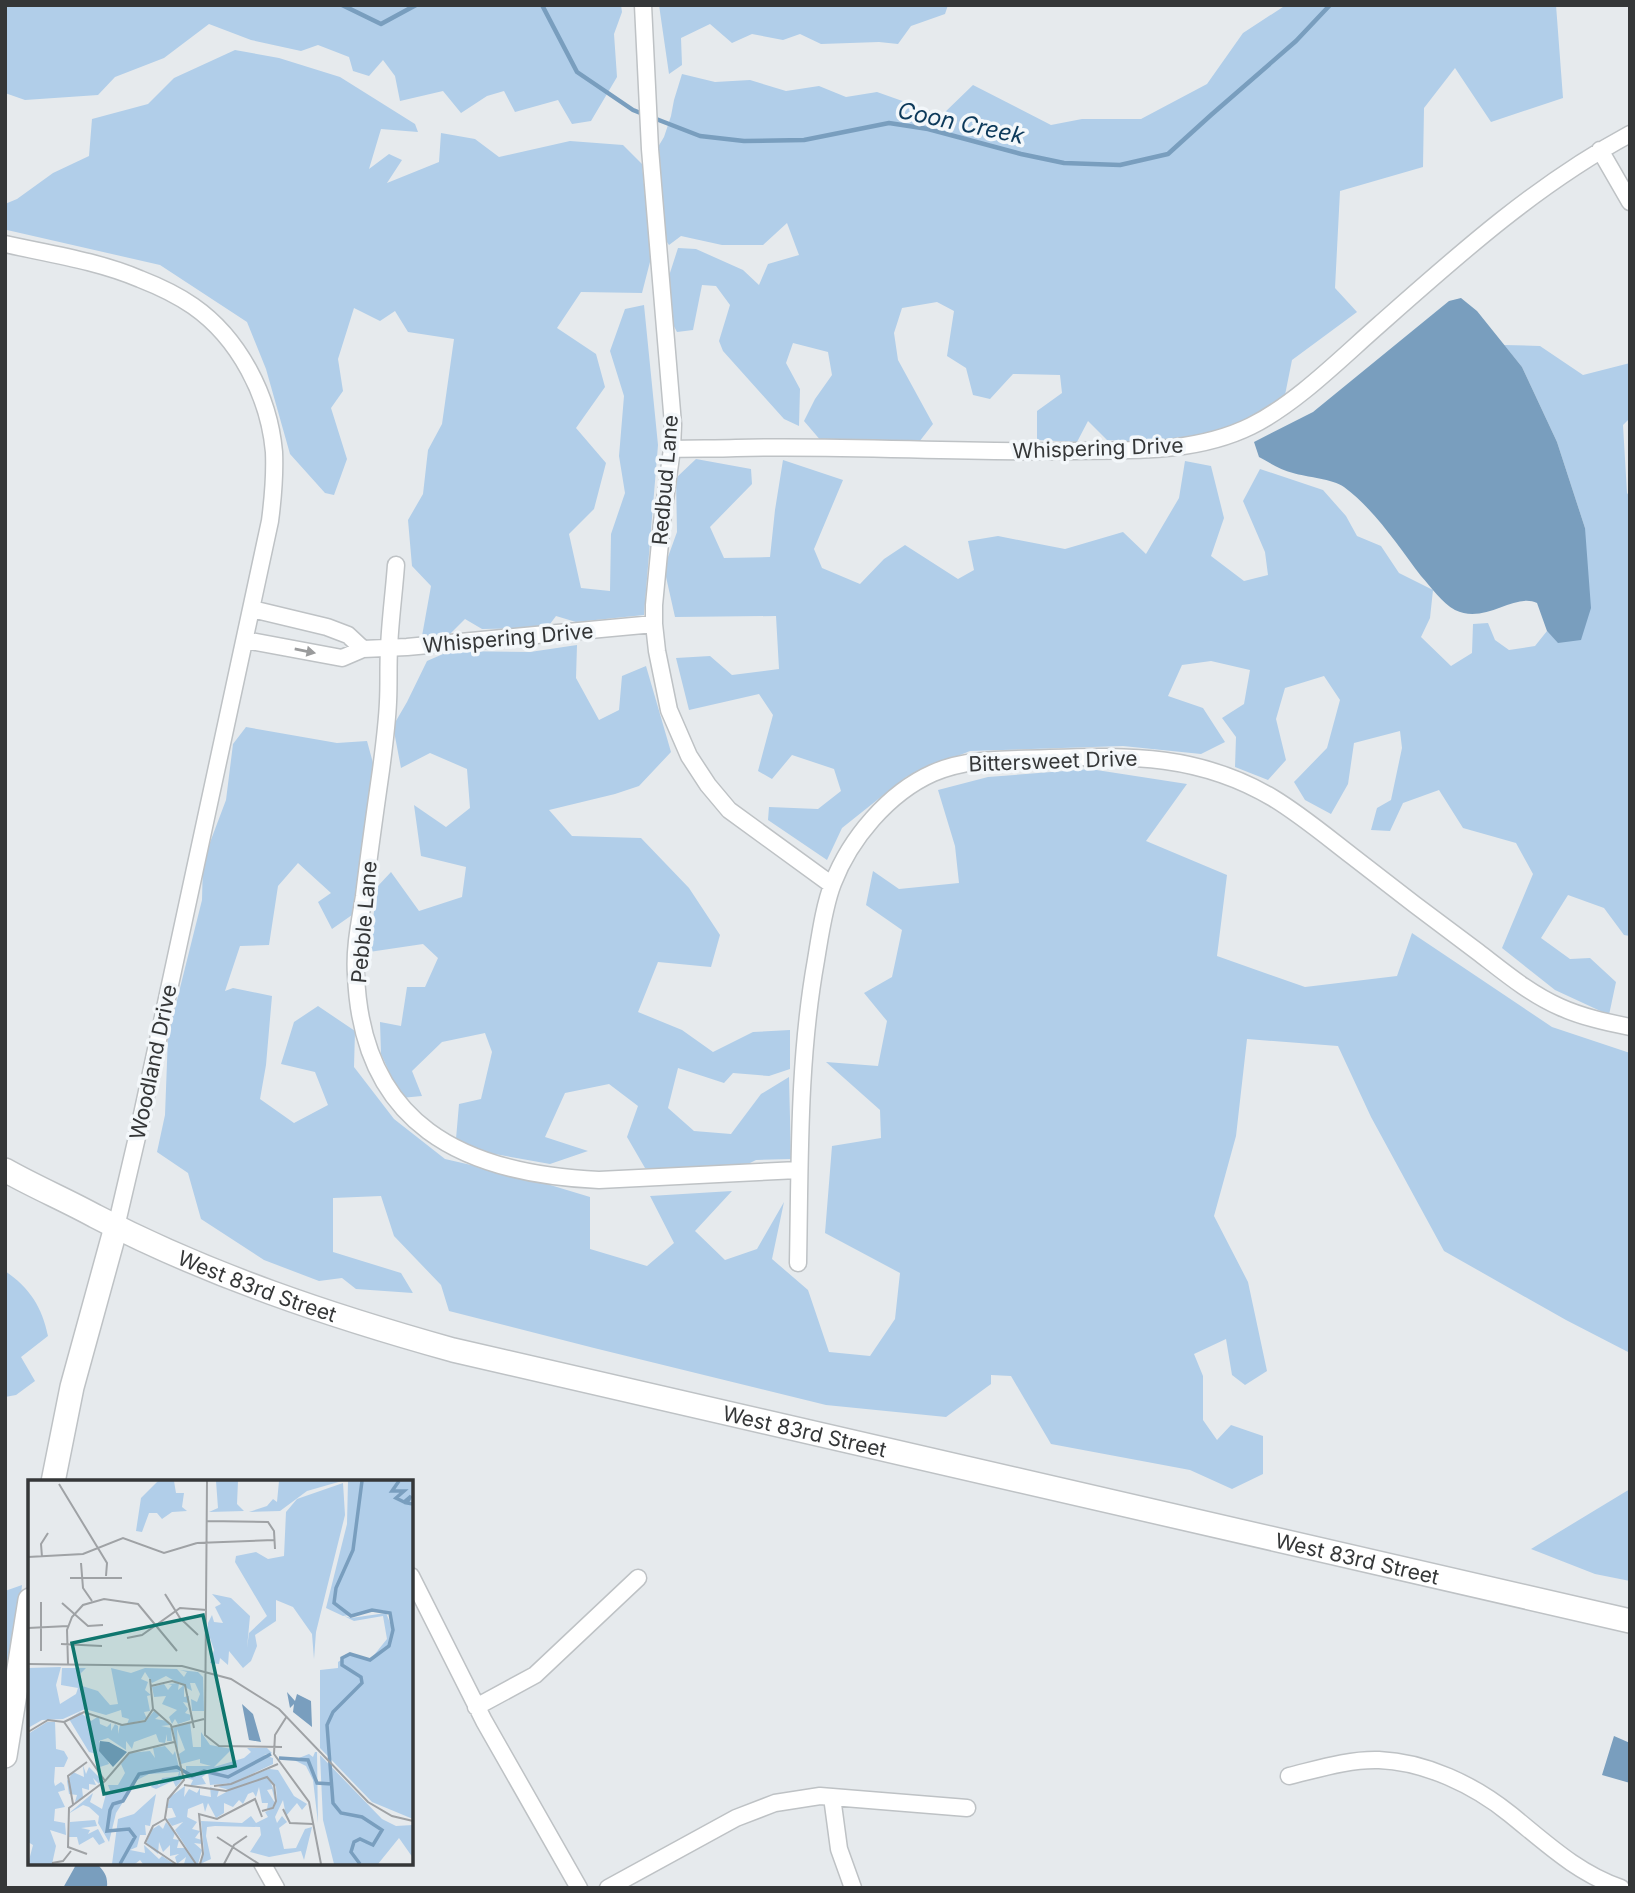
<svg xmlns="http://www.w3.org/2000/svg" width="1635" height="1893" viewBox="0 0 1635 1893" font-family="Inter,sans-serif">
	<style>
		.green { fill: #b1cee9 }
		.water { fill: #799ebe }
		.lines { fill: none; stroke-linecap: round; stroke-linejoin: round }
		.stream { stroke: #799ebe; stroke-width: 4.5 }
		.street-casing { stroke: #bec2c5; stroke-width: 19 }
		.secondary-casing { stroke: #bec2c5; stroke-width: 26 }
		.street { stroke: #fff; stroke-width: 16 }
		.secondary { stroke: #fff; stroke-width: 23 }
		.oneway { fill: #9a9b9c }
		.labels { text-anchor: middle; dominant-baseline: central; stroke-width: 7; stroke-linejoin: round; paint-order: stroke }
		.street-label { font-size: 21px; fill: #353738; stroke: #f3f7fa }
		.water-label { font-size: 23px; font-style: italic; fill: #0c395a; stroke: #f3f7fa }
		.inset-river { fill: none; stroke: #799ebe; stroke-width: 3.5 }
		.inset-road { fill: none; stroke: #9fa2a5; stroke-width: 2 }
		.view { fill: #0f766e; fill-opacity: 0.15; stroke: #0f766e; stroke-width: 3.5 }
		.inset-edge { fill: none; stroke: #353738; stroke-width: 3.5 }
	</style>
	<rect width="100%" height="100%" fill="#e6eaed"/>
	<path class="green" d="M5,5H621L622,12L614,34L617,77L591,121L572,124L558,100L515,112L504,91L487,96L461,113L443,91L400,101L395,76L383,60L369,76L353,71L349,57L318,45L301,51L251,40L209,24L164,58L115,77L98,95L25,100L5,93Z
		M659,5H948L945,14L911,26L898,44L879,42L821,44L800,34L783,40L752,34L732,43L710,24L681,38L682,65L669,74Z
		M1286,5H1556L1563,98L1491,122L1455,68L1424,108L1423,167L1340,191L1335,288L1357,312L1292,360L1285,395L1241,423L1204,434L1151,443L1107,440L1088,421L1077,442L1037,440V411L1062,393L1060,375L1013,374L990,399L973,395L966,368L947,356L954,311L937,302L902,308L894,333L898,360L933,424L919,442H822L804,421L815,399L832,375L828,352L793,343L786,363L800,389L799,426L784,419L723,351L719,341L730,305L716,286L702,285L693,330L677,332L669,317L668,279L678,248L696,249L743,270L759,285L768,264L799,255L787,223L763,245H722L681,236L669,245L662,235L655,152L664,137L671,116L674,100L682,74L715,82L750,80L786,91L819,86L846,97L877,92L942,115L973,85L1051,125L1082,119H1141L1207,84L1243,33Z
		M235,50L279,58L340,77L415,124L418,132L381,129L369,169L389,154L402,160L387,183L439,162L441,133L475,139L499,157L570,141L623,145L642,164L651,258L642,293L581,292L557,328L596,354L605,387L576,428L606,463L594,509L569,534L581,588L610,591L611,534L625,493L619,456L624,396L610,351L625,309L644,305L658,445L644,615L576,622L556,616L547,628L482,629L465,619L446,638L422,636L431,586L412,566L408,520L423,494L428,450L442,424L454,339L408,332L395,311L380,321L354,308L338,359L343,391L331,408L347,459L334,495L325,493L290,454L266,369L247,322L160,265L7,230L5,226V204L17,199L53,173L89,156L92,119L148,104L174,78Z
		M1504,345L1540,346L1583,375L1630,363V418L1623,425L1627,493L1630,497V936L1624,935L1604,908L1568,895L1541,938L1570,959L1590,958L1616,982L1609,1015L1555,990L1502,948L1533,874L1516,843L1463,828L1439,790L1403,803L1390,831L1371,830L1377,808L1391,800L1402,748L1400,731L1354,743L1348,784L1331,814L1305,800L1294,782L1327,748L1340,700L1324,676L1285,688L1276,719L1286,760L1268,780L1235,767L1236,737L1222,718L1244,704L1250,670L1211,661L1182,665L1168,696L1203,708L1225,742L1201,754L1123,746L970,751L906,777L842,828L827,860L768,820L769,807L818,809L841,791L834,769L792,755L772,779L758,771L773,715L759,694L689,710L676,658L710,656L732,675L779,669L776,616L675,617L664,568L677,532L676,478L696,459L751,469L752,484L710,527L724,558L770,557L775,510L783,460L843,480L814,549L822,568L860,584L884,559L905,545L958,579L974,570L968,541L998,536L1065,549L1123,532L1146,554L1179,498L1185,461L1211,466L1224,518L1211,556L1244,581L1268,575L1265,552L1243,501L1260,469L1323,490L1346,516L1357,536L1381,546L1399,573L1433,590L1430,618L1421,637L1451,666L1472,653L1473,624L1488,623L1495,640L1509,650L1535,646L1547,631L1558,642L1585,528L1557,442L1522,367Z
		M577,645L576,678L599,720L619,710L622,676L646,666L671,752L639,786L615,794L549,810L572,836L641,838L689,888L720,935L711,967L658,962L638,1012L682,1030L713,1052L753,1032L790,1030V1069L769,1076L733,1073L724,1083L678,1068L668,1108L694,1131L731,1134L761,1094L789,1077L791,1159L756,1160L740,1168H645L627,1137L638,1106L609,1084L565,1093L545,1137L588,1151L550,1164L489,1153L456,1139L459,1104L481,1099L492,1052L485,1033L442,1042L412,1071L422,1096L401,1098L381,1054L380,1022L401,1026L407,987H425L438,958L423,944L369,952L377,887L391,872L419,911L462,897L466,867L421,856L414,805L446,827L470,808L467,769L430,753L401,768L393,726L407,702L427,661L450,651L530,652Z
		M246,727L337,743L367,741L376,774L362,846L352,915L332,929L318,902L331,893L298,863L278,886L269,945L240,946L225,991L233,988L272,996L266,1065L260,1099L294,1123L328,1105L315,1072L281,1064L294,1022L318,1006L355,1031L354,1067L394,1119L445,1159L527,1178L590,1197V1249L647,1266L674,1243L650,1196L732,1191L695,1231L725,1260L757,1249L784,1202L772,1259L808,1290L829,1352L870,1356L895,1319L900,1273L825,1233L832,1146L881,1138L880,1110L826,1062L878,1066L887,1021L864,993L892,977L902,930L866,905L873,871L899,889L959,883L955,846L938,790L988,777L1090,769L1187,784L1146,841L1227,875L1217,956L1305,987L1397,976L1412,933L1552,1027L1630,1053V1353L1566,1320L1444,1251L1371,1117L1338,1046L1247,1039L1236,1136L1214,1216L1248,1282L1267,1371L1245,1385L1232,1375L1226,1339L1194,1354L1203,1376V1420L1217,1440L1231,1425L1263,1436V1474L1232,1489L1190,1470L1051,1444L1011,1376L991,1375V1384L946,1417L826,1405L594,1348L449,1311L441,1285L394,1236L381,1196L333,1198V1252L401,1273L413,1293L356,1289L342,1278L319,1281L264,1260L201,1219L188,1173L157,1152L165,1115L168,1036L202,900L203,861L226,800L233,744Z
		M5,1271C30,1288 42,1307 48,1336L21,1357L35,1381L16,1395L5,1397Z
		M1630,1489V1581L1595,1574L1531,1549Z
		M22,1585L11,1697L5,1717V1591Z"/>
	<path class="water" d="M1461,298L1477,311L1522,367L1557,442L1585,528L1591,608L1581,640L1558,643L1547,631L1537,603C1515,592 1485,625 1455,610C1442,603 1431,587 1421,576C1398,546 1375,510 1344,487C1333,479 1306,477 1293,473C1281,470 1270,463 1259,457L1254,442L1313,412L1449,301Z
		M1614,1736L1630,1743V1783L1602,1775Z
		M77,1863L97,1864C104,1871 108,1876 107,1887L63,1888Z"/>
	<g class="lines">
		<path class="stream" d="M342,5L381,24L416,5
			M542,5L577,72L633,110L643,114
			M651,117L700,136L744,141L804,140L889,123L928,129L1021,154L1064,163L1120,165L1168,154L1211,115L1296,41L1330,5"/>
		<defs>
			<path id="street" d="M643,5L650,149L673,424L672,449L662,522L654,605V624L657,651L669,710L689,756L708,785L729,810L832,885
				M1600,150L1630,202
				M5,244C50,254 98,261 140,279C158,286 177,295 193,306C239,338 269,396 274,452C275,476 273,498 270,521L138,1133L116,1227
				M672,449C694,448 715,449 736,448C847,445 957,453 1067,451C1128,450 1194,454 1251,426C1297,403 1341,358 1380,324C1459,254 1537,184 1630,134
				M396,565C394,593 390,621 389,649C388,666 389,684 388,702C387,725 384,747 381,770C375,812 369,854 364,896C360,921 354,948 356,975C362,1124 462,1174 599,1180L798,1170
				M252,609L327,627L348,635L363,649
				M245,640L342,658L363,649L407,647L654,624
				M798,1263C800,1161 798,1060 816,960C820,936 824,906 833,883C850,839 888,793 933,773C969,757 1011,760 1050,758C1130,755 1201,755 1273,798C1301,815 1326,836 1352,856C1394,889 1436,921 1478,952C1504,972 1530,994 1560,1007C1582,1017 1606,1022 1630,1027
				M411,1576L484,1721L579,1888
				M476,1707L535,1675L638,1578
				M1289,1776C1318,1769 1349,1759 1379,1760C1426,1762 1474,1785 1510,1814C1546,1843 1577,1873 1621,1888
				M832,1797L839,1849L853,1888
				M262,1863L276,1888
				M608,1888L736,1818L775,1803L820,1796L967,1808"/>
			<g id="secondary">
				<path id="s1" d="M5,1170C35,1187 66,1200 95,1216C208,1275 331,1316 453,1350L1630,1621"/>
				<path d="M53,1482L72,1387L116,1227"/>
				<path d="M5,1756L30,1600"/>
			</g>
		</defs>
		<use href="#street" class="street-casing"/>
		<use href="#secondary" class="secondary-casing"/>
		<use href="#street" class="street"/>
		<use href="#secondary" class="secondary"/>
	</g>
	<defs><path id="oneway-solid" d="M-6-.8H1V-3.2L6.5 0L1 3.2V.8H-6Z" transform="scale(1.75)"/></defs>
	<use class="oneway" href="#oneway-solid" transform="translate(305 651) rotate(11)"/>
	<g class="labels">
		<g class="street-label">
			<text transform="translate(1098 448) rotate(-2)">Whispering Drive</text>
			<text transform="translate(665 480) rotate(-85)">Redbud Lane</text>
			<text transform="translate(508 638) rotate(-5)">Whispering Drive</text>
			<text transform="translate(1053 761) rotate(-2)">Bittersweet Drive</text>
			<text transform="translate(364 922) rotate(-85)">Pebble Lane</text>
			<text transform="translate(153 1062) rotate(-78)">Woodland Drive</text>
			<text stroke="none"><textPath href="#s1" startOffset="278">West 83rd Street</textPath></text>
			<text stroke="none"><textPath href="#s1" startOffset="845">West 83rd Street</textPath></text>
			<text stroke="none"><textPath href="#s1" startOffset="1412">West 83rd Street</textPath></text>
		</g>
		<g class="water-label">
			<text transform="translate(961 123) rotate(12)">Coon Creek</text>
		</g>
	</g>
	<g transform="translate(28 1480)">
		<rect width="385" height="385" fill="#e6eaed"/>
		<path d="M130,1H146L148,13H156L154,27L159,31L144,32L134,39L129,33H121L114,52L108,51L113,18ZM188,1H210L209,24L216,31L181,32L190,28ZM251,1H314L279,11L252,31L221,32L239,26L245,19L249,22ZM320,1H385V339L344,322L292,268V190L310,188V182L322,174L342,180L359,159L355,136L326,141L316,136L323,138L358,133L365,150L362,134L355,130L315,136L298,128L319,44ZM315,3L317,35L288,152L286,179L284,154L265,127L248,120V141L227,155L229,166L223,181L215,188L201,171L200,185L192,178L191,184L182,183L186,170L182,158L178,160L180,143L184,135L186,142L195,143L187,127L193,124L184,114L203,118L222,136L219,168L221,153L239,136L207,82L208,76L228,72L240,79L256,76L258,32L269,19ZM33,187L28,205L32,224L48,214L50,208L33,205L34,188H58L51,195V205L70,211L82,225L90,224L83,188L103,193L117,188L149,189L156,197L159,192L152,190L170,192L175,197L176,231H164L163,219L169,222L172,214L167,203H162L164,211L138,196L124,203L117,192L113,199L120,202L117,210L123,215L119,216L122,231L116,232L119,239L99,244L101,239L94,237L93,230L78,235L57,229L35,239L14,240L0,248V188ZM151,203L150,210L156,205V217L161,216V223L155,222L160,229L157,233L163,235L162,240L150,244L147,239L144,244L141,237L149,230L134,224L138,216L126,217L124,207L136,204L140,210L144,205L140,204ZM126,231L132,235L127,239L140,241L142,245L133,246L143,248L144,261H139V254L137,263L131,262L128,254L106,262L104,269L98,261V270L80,258L71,261L81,284L69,288V274L61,272L41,239L52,232L63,241L71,236L72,244L79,247L83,243V251L87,244L90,246V254L92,245L117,242ZM19,242H27L28,269L36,271L40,278L36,287H27L26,302L27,306L33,302L36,305L37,310L30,312L37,327L27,329L26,341L37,343L38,355L22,350L28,366L24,384H0L5,365L0,362V254ZM162,242L165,267H173V252L182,265L204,269L186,287L216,278L223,272L219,268H239L244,273L236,275L245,278V284L205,303L182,305L180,293L174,297L178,304L162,306L165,300L158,298V286H183L172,283V279L153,284L151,274L157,270L149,249L150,273L145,248ZM137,266L145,275L147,271L154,300L148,307L145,301L128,309L123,307L125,303L129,301L131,306L134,298L150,296L151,292L121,294L109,300L88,333L81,362L70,343L71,336L61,327L55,325L40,334L65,313L62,322L74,329L78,314L83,313L80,305H90L97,293L93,284L101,273L122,271L127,278L125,268ZM287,272H289L290,343L285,300L278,286L266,280L281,274L285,277ZM292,275L354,339L368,346L385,345V378L371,358L350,384H306L295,340ZM55,285L58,294L61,287L73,299L71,304L65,298L68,305L61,304V310L54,308L55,317L47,322L49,315L41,314L39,301L45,292L56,297ZM241,289L250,290L266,316L279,324L274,330L269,323L258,336L255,320L247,337L249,343L254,336L259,342L251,348L256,369L268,368L277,349L284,347L276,380L273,371L241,377L222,372L233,355L232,347L187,346L179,347L178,356L183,379L172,384L176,371L173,341L214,343L223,336L228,343L240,337L237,332L246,328L249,319L248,307L241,298L247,313V321L244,309L239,310L247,323L243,329H239L240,323H234L231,307L228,317L225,312L220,314L215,324L211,320L205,327L196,323V333L188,338L180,323L177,332L175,323L160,329L159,337L169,342L164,349L172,351L167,358L174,360V364L166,363L174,370L170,384H156L158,377L149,384L147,377L151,374L142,376V365L135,372L131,362L130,374L118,364L123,350L131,345L135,349L138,342L147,353L145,359L151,360L149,368H157L163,375L147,350L155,342L144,346L139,339L148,337L144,328H139L142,317L157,306L156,317L161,309L169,313L172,308V315L183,317L182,307L191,310L189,317L202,310L190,307ZM128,314L122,346L117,345L118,355H112L109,367L102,370L117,373L116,365L131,379L134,376L146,384H115L112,380L107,384H84L90,339L106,334ZM67,340L69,346L53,348L62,350L60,354L70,349L77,362L71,365L65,357L51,365L49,357H41L42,342Z" fill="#b1cee9"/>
		<path d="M259,212L267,221L269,214L283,221L284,247L265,232L266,224L262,228ZM214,224L225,234L233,262L221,260ZM72,261L81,262L99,272L85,287L71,271Z" fill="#799ebe"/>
		<path class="inset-river" d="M371,1L364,11H376L368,18L376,22L383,16L379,23L385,24M251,278L280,280L289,303L304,304M92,384L107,357L101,349L79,351L82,330L85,324L95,321L111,294L149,287L164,296L176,291L200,297L243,274M332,384L323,372L326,362L332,359L345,365L354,350L334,337L313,333L305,323L299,245L305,232L334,203L333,197L314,185V178L322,174L342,180L361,166L365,150L362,133L344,130L323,136L306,123L308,108L325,70L334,1"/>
		<path class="inset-road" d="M179,1L177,255L191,266L254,267M31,4L79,83L78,96M179,41L240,42L246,51L247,69M178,63H169L246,60M0,77L55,74L95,58L136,73L169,63M14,77L13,64L20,53M53,83L55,108L64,121M42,98H94M137,114L152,138L170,155M34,123L60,146L75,145M0,148L40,146M99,158L114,155L152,128L179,130M33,164L74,166M13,171V122M0,184L154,186L203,199L251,229L340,322L364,336L385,341M40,184L39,150L44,137L55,125L76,119L110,124L149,171M123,206L144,201L157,205L166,248M125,229L143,245L156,300L140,319L137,338L168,384M259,236L247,255L246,274L281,322L293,384M36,242L56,232L94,245L117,241L125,229L122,199M36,242L77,301M144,247L176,239M0,252L20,240L36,242M156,305L198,311L239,297L246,305L248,321L245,328L234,331M186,306L203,304L250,284M45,324L40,296L59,282M255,329L262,343L285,344M137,339L125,346L117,363L148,384M189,357L231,384M59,374L40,367L41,328L77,301L101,273L146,262M24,383L35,381L43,371M172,384L175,374L171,334L189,339L227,319L234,337M196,384L206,365L219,356"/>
		<path class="view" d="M175,135L207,286L76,314L44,163Z"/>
		<rect width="385" height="385" class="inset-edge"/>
	</g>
	<rect width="1635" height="1893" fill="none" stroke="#353738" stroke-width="14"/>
</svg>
